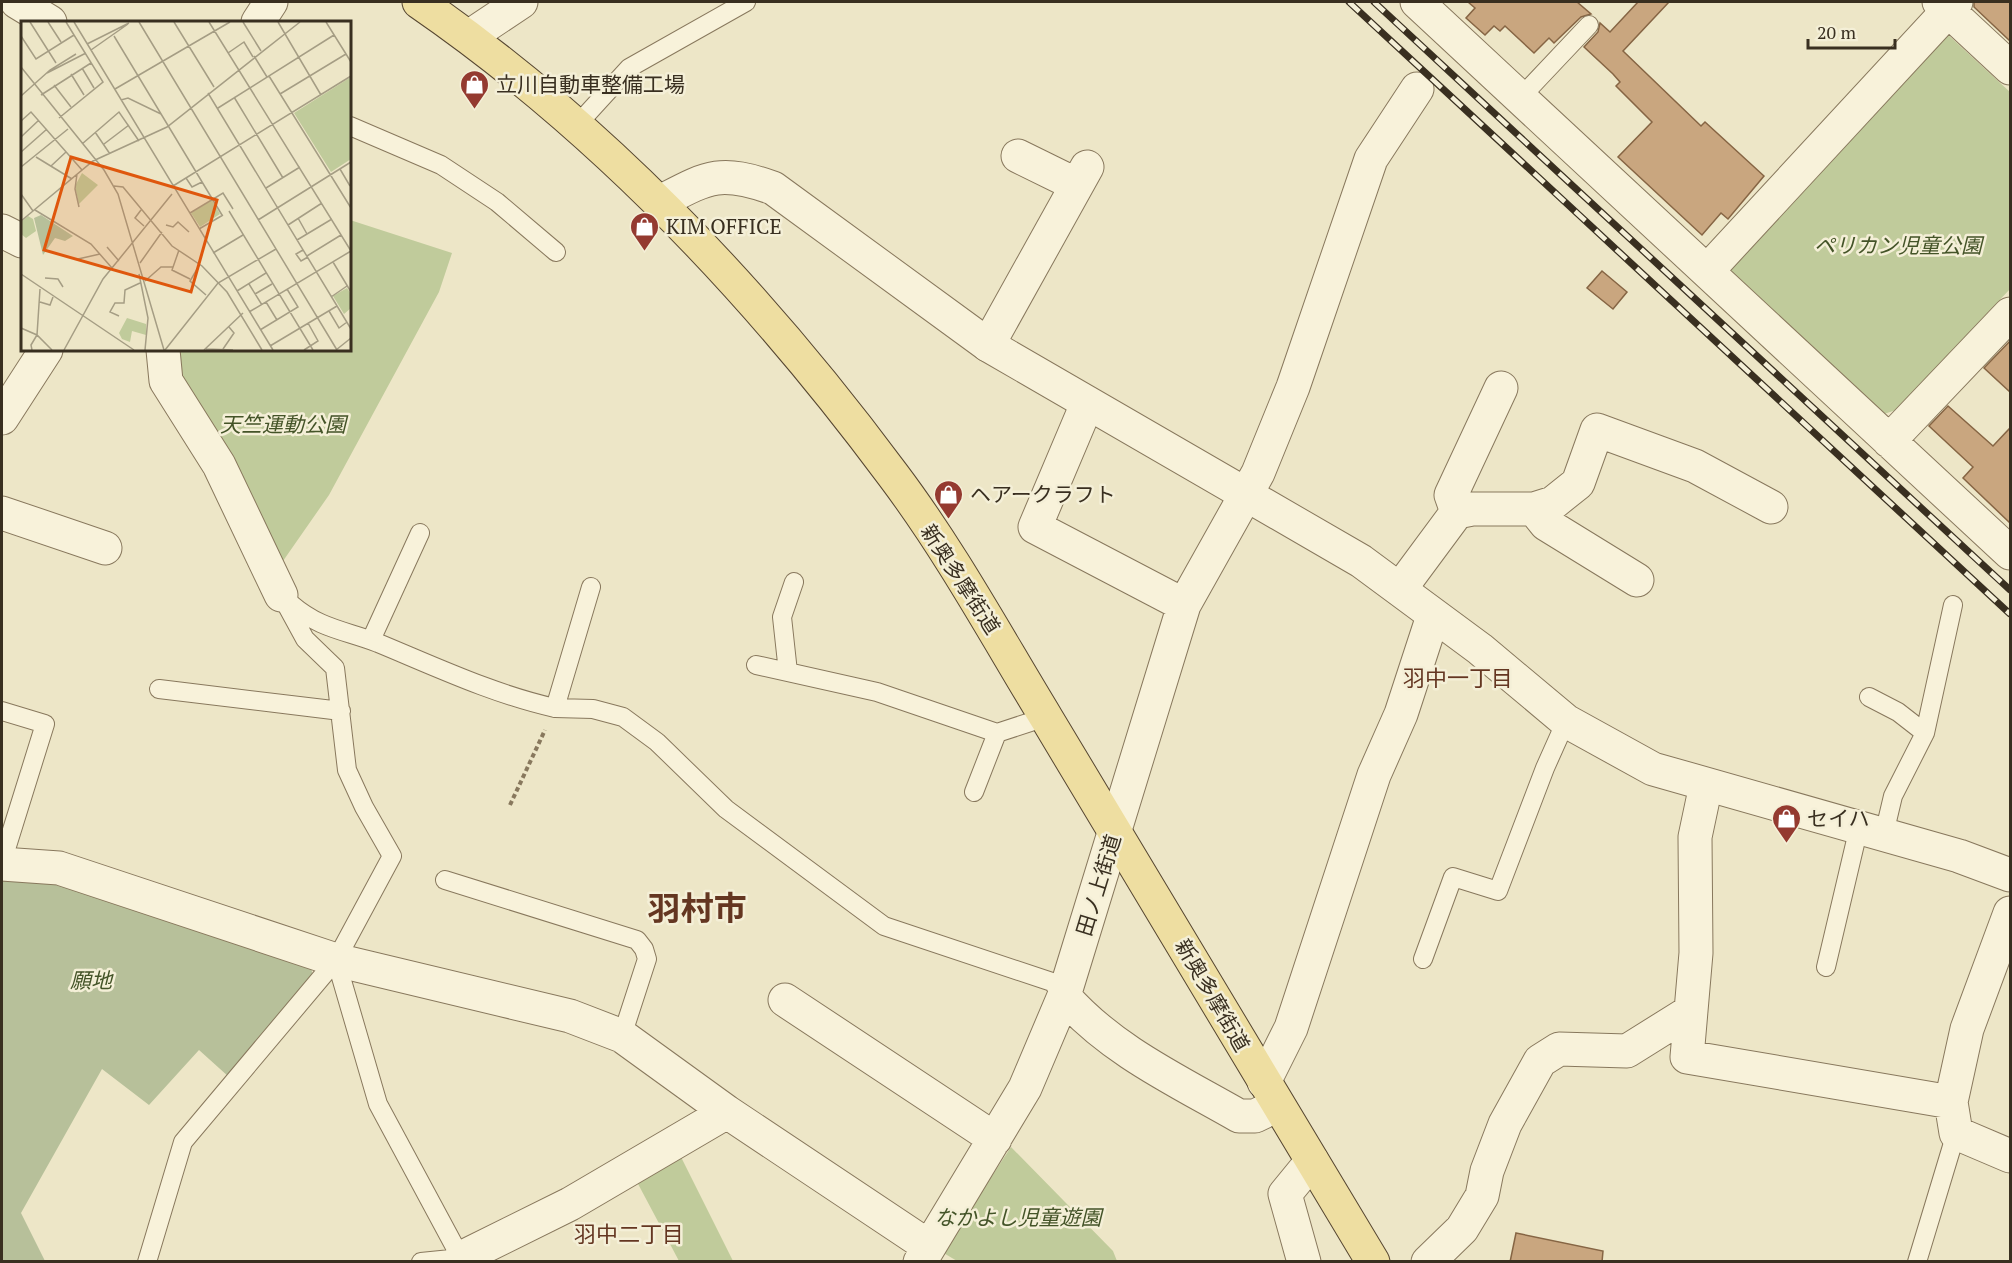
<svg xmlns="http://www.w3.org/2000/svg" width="2012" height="1263" viewBox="0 0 2012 1263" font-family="'PT Serif','Noto Sans JP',serif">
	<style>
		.green { fill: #c0cb9b }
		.cemetery { fill: #b7c09a }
		.building { fill: #c9a67f; stroke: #866544; stroke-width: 1.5 }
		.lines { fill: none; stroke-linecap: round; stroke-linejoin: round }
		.service-casing { stroke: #88785d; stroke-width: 20 }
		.minor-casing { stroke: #88785d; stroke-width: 35 }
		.tertiary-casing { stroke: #88785d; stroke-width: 35 }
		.primary-casing { stroke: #564631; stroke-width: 35 }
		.path { stroke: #88785d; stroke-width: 4; stroke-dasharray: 4.5 3; stroke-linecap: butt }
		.service { stroke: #f8f2da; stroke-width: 18 }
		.minor { stroke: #f8f2da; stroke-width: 33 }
		.tertiary { stroke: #f8f2da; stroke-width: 33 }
		.primary { stroke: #eedea1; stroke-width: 33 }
		.rail-casing { stroke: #392f20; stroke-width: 7 }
		.rail { stroke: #f4efd7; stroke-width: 4.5; stroke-dasharray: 14; stroke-linecap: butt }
		.labels { text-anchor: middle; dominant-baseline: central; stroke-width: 5; stroke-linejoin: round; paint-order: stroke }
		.poi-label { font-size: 21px; fill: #392f20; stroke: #f4efd7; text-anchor: start }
		.park-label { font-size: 21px; font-style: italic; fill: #445428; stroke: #f4efd7 }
		.street-label { font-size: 21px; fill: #392f20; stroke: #f4efd7 }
		.neighbourhood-label { font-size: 22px; fill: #643621; stroke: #f4efd7 }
		.town-label { font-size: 33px; font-weight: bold; fill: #643621; stroke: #f4efd7 }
		.inset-road { fill: none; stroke: #a59d84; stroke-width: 1.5 }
		.view { fill: #df570d; fill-opacity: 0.15; stroke: #df570d; stroke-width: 3 }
		.inset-edge { fill: none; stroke: #392f20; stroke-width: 3 }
	</style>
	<rect width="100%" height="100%" fill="#ede6c7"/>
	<path class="green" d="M1945,32L2010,92V289L1896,410L1881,415L1732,277L1729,260Z
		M350,220L452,253L439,292L329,495L283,561L262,521L219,465L168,350H350Z
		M1011,1147L1113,1251L1117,1261H957L942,1252Z
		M681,1157L733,1261H679L637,1182Z"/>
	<path class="cemetery" d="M2,870L59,873L311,965L313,980L229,1077L199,1050L149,1105L102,1069L21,1213L45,1261L2,1262Z"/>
	<path class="building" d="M1468,2H1577L1591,14L1581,17L1554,43L1549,38L1534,53L1505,26L1500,31L1494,26L1485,35L1466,18L1475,8Z
		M1638,2H1669L1623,51L1701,126L1705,122L1764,176L1728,219L1721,213L1702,235L1618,157L1652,122L1616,86L1620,82L1613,74L1584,47L1598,32L1600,23L1610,32Z
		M1974,2H2010V41L1974,7Z
		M1602,271L1627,292L1613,309L1587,288Z
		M2010,341V392L1984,368Z
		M1948,406L1993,446L2010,428V523L1963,478L1973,467L1929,426Z
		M1516,1233L1603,1251L1602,1262H1510Z"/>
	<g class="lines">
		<defs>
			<path id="service" d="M1521,97L1589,25
				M350,126L441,165L497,202L556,252
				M576,126L629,68L746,2
				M591,587L555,708L593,709L623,717L657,742L726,809L884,926L1052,982L1064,996
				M291,604C320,629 344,630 378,643C436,667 493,694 555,708
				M371,640L420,533
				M756,665L877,692L997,733L1046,717
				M788,672L782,617L794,582
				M159,689L341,711
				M1869,697L1898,712L1925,733
				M2,711L45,724L2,862
				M974,792L997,733
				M1884,834L1893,796L1925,733L1953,605
				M445,880L637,940L644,949L647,959L622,1036
				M1423,959L1453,877L1498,891L1545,768L1566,721
				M336,960L378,1104L463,1262
				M1826,967L1859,827
				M147,1262L183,1142L336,960L392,856L364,807L347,770L335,668L305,639L281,595
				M421,1262L461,1258
				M1917,1262L1956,1133"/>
			<path id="minor" d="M17,2L50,22
				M1417,2L2010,553
				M1939,2L2010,68
				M258,22L271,2
				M470,36L521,2
				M1018,156L1077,185
				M2,231L22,241
				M1708,270L1956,2
				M988,345L1087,167
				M163,350L166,381L219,465L281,595
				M1087,404L1035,527L1184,605
				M2,418L46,350
				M1889,441L2010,314
				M1534,509L1546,524L1637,580
				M1457,512L1472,509H1534L1553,503L1578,483L1597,430L1695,466L1771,507
				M2,513L105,548
				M1400,589L1457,512L1451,495L1501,388
				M1706,785L1695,837L1696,953L1687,1057L1951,1102
				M2,864L59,868L336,960L570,1016L622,1036L727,1112L928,1246
				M2010,913L1967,1029L1951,1102L1956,1133L2010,1156
				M1064,996C1111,1050 1178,1081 1239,1116H1255L1278,1105
				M785,1000L995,1139
				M1264,1082L1291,1028L1374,775L1401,714L1433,616
				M461,1258L570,1204L727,1112
				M920,1262L1025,1088L1064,996L1184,605L1258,473L1293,387L1371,159L1417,89
				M1304,1262L1285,1194L1312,1161
				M1428,1262L1462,1229L1482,1196L1487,1171L1505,1124L1540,1061L1559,1049L1627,1051L1691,1011"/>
			<path id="tertiary" d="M660,202C708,177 719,169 773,188L988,345L1361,561L1480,649L1566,721L1653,769L1959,856L2010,875"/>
			<path id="primary" d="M419,2C603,129 760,296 893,475C951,552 997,637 1047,719C1157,899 1264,1081 1373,1262"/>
		</defs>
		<use href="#service" class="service-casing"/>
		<use href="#minor" class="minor-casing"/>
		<use href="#tertiary" class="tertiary-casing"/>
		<use href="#primary" class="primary-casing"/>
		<path class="path" d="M510,805L545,730"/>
		<use href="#service" class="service"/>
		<use href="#minor" class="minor"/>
		<use href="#tertiary" class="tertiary"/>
		<use href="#primary" class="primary"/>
		<defs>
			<path id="rail" d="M1349,2L2010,614
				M1374,2L2010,590"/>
		</defs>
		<use href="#rail" class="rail-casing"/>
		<use href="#rail" class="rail"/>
	</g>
	<defs>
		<symbol id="shop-pin" viewBox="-11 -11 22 30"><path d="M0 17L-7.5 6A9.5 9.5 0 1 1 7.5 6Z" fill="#943a30" stroke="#f4efd7"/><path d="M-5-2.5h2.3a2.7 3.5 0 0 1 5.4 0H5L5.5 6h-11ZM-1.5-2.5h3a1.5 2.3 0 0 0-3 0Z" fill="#fff"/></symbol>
	</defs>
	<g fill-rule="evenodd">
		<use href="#shop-pin" x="458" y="68" width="33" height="45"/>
		<use href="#shop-pin" x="628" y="210" width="33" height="45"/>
		<use href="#shop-pin" x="932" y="478" width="33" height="45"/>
		<use href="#shop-pin" x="1770" y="802" width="33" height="45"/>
	</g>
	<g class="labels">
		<g class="poi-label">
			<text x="496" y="84">立川自動車整備工場</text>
			<text x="666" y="226">KIM OFFICE</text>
			<text x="970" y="494">ヘアークラフト</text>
			<text x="1807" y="818">セイハ</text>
		</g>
		<g class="park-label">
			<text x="1898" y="245">ペリカン児童公園</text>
			<text x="283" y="424">天竺運動公園</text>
			<text x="91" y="980">願地</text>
			<text x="1018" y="1217">なかよし児童遊園</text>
		</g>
		<g class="street-label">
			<text transform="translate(961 579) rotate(57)">新奥多摩街道</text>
			<text transform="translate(1098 885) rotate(-73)">田ノ上街道</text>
			<text transform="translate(1213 995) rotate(60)">新奥多摩街道</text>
		</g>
		<g class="neighbourhood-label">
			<text x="1458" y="677">羽中一丁目</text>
			<text x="629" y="1233">羽中二丁目</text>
		</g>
		<g class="town-label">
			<text x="697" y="907">羽村市</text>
		</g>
	</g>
	<g transform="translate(21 21)">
		<rect width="330" height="330" fill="#ede6c7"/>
		<path d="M330,56V138L310,151L273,92ZM61,152L77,164L58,183L54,165ZM191,179L199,193L179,206L170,192ZM7,195L12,198L15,210L5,217L0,213V201ZM326,267L330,273V287L323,293L312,275ZM106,297L125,303V314L111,310L109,321L101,318L98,312Z" fill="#c0cb9b"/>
		<path d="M20,194L52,215L44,220L34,217L22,234L13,197Z" fill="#b7c09a"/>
		<path class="inset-road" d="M9,1L35,42M27,1L40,21M53,1L252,329M118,1L316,329M153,1L193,66M188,1L330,230M222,1L240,30M257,1L300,74M305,1L330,41M0,15L15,38L53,14M93,15L201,194M66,23L108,2M70,29L107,3M207,32L223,21L232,36M233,35L246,56M0,46L83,149L97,173L143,329M61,47L73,67M26,52L65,32M50,53L63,74M248,55L330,187M33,64L50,86M94,68L209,1M187,72L330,308M259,73L325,33M20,74L70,42M0,75L29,49L55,33M213,76L262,157M100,79L107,77L140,93M197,87L313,14M38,97L82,61L45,1M0,100L10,91L61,149M74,111L89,133M0,116L18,99M61,123L98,91L118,120M83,123L108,104M0,131L26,108M15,136L51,158M30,145L45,131M0,146L47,108M319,148L329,165M56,153L54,168L58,186M165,157L171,166L181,161M93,165L102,166L151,225L181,245L206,271L241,329M152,165L330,55M245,167L279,146M0,173L12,190M14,189L70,223L91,247M120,189L114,197L123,205M208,190L292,329M169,192L202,172L212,188M277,197L286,213M237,199L330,141M0,200L72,140L146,106L279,1M145,204L152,206L157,201L168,211M267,204L301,182M178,208L202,194M276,219L311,198M86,226L98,240M158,229L151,249L169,258M282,229L275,233L280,240L287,236M192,232L222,214M286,235L320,214M57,238L79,233M312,241L330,271M119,242L141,211M179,243L169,260L185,274M0,253L113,329M118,253L127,297L124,329M24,257L37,258L42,266M124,260L140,246H152M228,263L241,284M216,270L245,252M234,273L251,263M310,276L326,265M19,281L29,284L32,276M245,281L256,299M308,290L318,307L326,301M228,291L330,230M98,295L89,291L94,282H103L104,269L119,262M0,307L16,314L31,329M239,309L277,286L266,268M249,325L316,285M185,328L212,329M202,328L213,312L208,306M11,329L10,324L16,314L19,268M43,329L82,258L151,173M144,329L197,262L255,228M183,329L222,292M283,329L297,320L287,302M315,329L330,317"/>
		<path class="view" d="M50,136L196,179L170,271L23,229Z"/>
		<rect width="330" height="330" class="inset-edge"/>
	</g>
	<rect width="2012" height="1263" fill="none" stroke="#392f20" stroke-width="6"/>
	<path d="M1808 39v9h87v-9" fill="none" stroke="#392f20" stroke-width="3"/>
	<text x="1817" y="39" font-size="18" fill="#392f20" stroke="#f4efd7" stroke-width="4.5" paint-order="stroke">20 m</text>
</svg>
